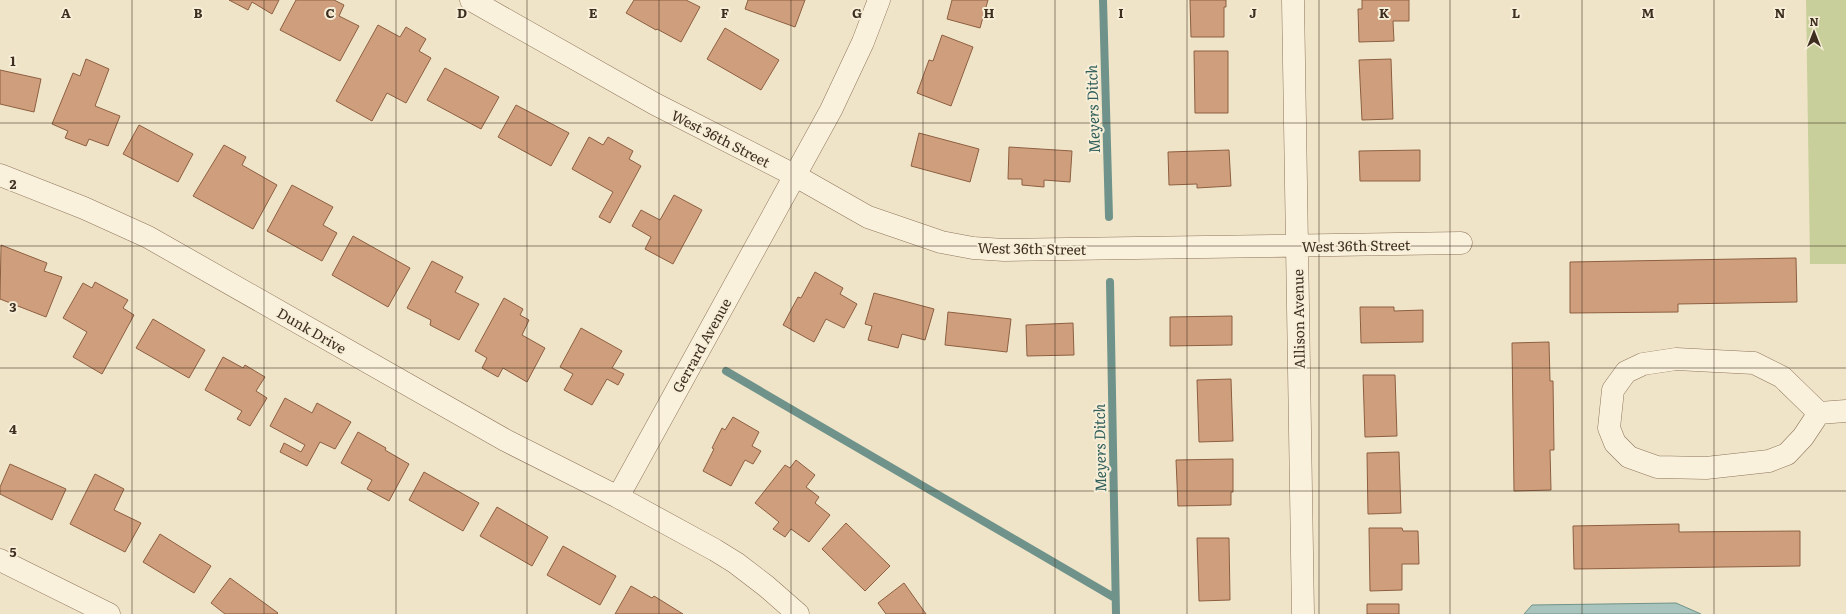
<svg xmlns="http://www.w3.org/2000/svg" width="1846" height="614" viewBox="0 0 1846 614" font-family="Literata,serif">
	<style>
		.green { fill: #c9cf9b }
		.water { fill: #a9c4bc; stroke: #6f938a }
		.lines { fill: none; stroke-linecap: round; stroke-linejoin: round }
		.stream { stroke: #6f938a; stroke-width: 8 }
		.building { fill: #cf9f7d; stroke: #8d5f41 }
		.street-casing { stroke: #8d765c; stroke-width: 23 }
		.street { stroke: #faf1dc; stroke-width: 22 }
		.grid { fill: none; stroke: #3d2e20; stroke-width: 1; stroke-opacity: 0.55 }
		.labels { text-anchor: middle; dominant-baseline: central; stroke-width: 4; stroke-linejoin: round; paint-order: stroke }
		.street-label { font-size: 14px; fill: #3d2e20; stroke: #f7eed8 }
		.water-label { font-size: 15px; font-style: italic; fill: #2f5d5a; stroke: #f7eed8 }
		.grid-label { font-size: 13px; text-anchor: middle; font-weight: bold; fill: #3d2e20; stroke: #f7eed8; stroke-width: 4; stroke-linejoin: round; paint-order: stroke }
	</style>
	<rect width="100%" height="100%" fill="#f0e4c8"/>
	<path class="green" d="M1806,0H1846V264H1810Z"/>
	<path class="water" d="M1676,603L1701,614H1524L1532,605Z"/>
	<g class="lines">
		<path class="stream" d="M1103,0L1109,217
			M1110,282L1116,614
			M726,371L1115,598"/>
	</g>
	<path class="building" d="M229,0H279L272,14L252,2L248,10Z
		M296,0H334L344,5L339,16L359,26L340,61L280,30Z
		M634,0H686L700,7L681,42L657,29L656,30L626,13Z
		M748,0H805L795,27L745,9Z
		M952,0H988L980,28L947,19Z
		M1190,0H1226V7H1224V37H1191Z
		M1362,0H1409V21H1393L1394,41L1359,42L1358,9H1362Z
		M378,25L400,37L406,27L426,39L419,51L431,58L406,103L387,93L372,121L336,101Z
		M725,28L779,60L761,90L707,59Z
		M942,35L973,47L951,106L917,93L929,60L933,61Z
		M1194,51H1228V113H1195Z
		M86,59L109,69L95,106L120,116L108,146L89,139L86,146L65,138L68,131L52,124L73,73L80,76Z
		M1391,59L1393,119L1362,120L1359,60Z
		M445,68L499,97L481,129L427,100Z
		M0,70L41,79L34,112L0,104Z
		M516,105L569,133L551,166L498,137Z
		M139,125L193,154L178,182L123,154Z
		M919,133L979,149L970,182L911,166Z
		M589,137L603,145L608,137L633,151L629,159L641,166L610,223L599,217L613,192L572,169Z
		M224,145L246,157L242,165L277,185L253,229L193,196Z
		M1009,147L1072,151L1070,182L1044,180V187L1022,185V179H1008Z
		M1229,150L1231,186L1197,188V184L1169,185L1168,152Z
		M1420,150V181H1360L1359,151Z
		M292,185L333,207L323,225L337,233L322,261L267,231Z
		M674,195L702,210L673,264L645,249L651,237L632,226L641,210L660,220Z
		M353,236L410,268L388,307L332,275Z
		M1,245L47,263L44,271L62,277L46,317L0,299Z
		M1796,258L1797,302L1678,304V312L1570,313V262Z
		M432,261L463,277L455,292L479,304L459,340L430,325L431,320L407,308Z
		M815,272L843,288L840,294L857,304L844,328L826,319L814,342L783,325L798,297L801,298Z
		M95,282L128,300L123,308L134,315L102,374L73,357L87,332L63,318L83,283L92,288Z
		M874,293L934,309L925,340L902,334L898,348L868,340L872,326L865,324Z
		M504,298L523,309L520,315L529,320L522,335L545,348L527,382L503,368L498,377L482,368L487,358L475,351Z
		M1360,307H1394V311L1423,310V342L1361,343Z
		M948,312L1011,319L1007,352L945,345Z
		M1232,316V345L1170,346V317Z
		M153,319L205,350L189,378L136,348Z
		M1073,323L1074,355L1027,356L1026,325Z
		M581,328L622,351L612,368L624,374L618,385L607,379L592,405L564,390L573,374L560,367Z
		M1549,342L1550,381H1553L1554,450H1550L1551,490L1514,491L1512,343Z
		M223,357L243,368L245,365L265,377L256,391L267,398L250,426L237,419L242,411L205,390Z
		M1363,375H1395L1397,436L1365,437Z
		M1231,379L1233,441L1199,442L1197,380Z
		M285,398L312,413L317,403L351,422L335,449L320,442L307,466L280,452L284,443L301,452L305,445L270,426Z
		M733,417L759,432L752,446L761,451L753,464L745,460L731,486L703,471L714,449L712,448L722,428L725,430Z
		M358,432L386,448L385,450L409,464L389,501L367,489L372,480L341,463Z
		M1399,452L1401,513L1368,514L1367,453Z
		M1233,459V492H1231V505L1178,506L1176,460Z
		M796,460L815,475L806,487L819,497L815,503L830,515L809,542L791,529L785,537L773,529L779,522L755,503L785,465L790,468Z
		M10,464L66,489L52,520L0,494V487Z
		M424,472L479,503L463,531L409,500Z
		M95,474L124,489L114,510L141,523L125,552L70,524Z
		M497,507L548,537L532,566L480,536Z
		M846,523L890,566L865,591L822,549Z
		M1679,524V532L1800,531V566L1574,569L1573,526Z
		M1369,528H1402L1403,531H1418L1419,564H1402V590L1370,591Z
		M160,534L211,566L194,593L143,562Z
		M1197,538H1229L1230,600L1199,601Z
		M563,546L616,576L600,605L547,575Z
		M230,578L278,613L277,614H225L211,603Z
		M904,583L926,614H886L878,603Z
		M631,586L652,598L654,596L683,614H615Z
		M1367,604H1399V614H1367Z"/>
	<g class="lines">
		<defs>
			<path id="street" d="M471,0L655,104L794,175L868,217L941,242L973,248L1004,250L1461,243
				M1293,0L1303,614
				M0,175L84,208L148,237L505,440L618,497L715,550L736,563L766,586L798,614
				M1676,359L1754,363L1782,377L1819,413L1803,437L1787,454L1769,461L1706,468L1657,467L1629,457L1615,443L1609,428L1613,390L1626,372L1643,364Z
				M1819,413L1846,411
				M618,497L831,110L863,42L879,0
				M0,560L109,614"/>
		</defs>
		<use href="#street" class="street-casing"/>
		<use href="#street" class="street"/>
	</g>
	<path class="grid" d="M132,0V614M264,0V614M396,0V614M527,0V614M659,0V614M791,0V614M923,0V614M1055,0V614M1187,0V614M1319,0V614M1450,0V614M1582,0V614M1714,0V614M0,123H1846M0,246H1846M0,368H1846M0,491H1846"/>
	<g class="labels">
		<g class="street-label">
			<text transform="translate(721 138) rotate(27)">West 36th Street</text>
			<text transform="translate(1356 245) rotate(-1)">West 36th Street</text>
			<text transform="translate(1032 248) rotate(1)">West 36th Street</text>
			<text transform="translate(1298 319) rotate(-91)">Allison Avenue</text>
			<text transform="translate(312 330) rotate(30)">Dunk Drive</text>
			<text transform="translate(701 345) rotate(-61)">Gerrard Avenue</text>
		</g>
		<g class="water-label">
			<text transform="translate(1092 109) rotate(-92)">Meyers Ditch</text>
			<text transform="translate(1099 448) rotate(-91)">Meyers Ditch</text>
		</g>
	</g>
	<g class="grid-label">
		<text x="66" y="18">A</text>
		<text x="198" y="18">B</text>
		<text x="330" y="18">C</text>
		<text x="462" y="18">D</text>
		<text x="593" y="18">E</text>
		<text x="725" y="18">F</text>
		<text x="857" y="18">G</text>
		<text x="989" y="18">H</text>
		<text x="1121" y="18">I</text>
		<text x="1253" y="18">J</text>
		<text x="1384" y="18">K</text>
		<text x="1516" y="18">L</text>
		<text x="1648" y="18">M</text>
		<text x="1780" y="18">N</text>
		<text x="13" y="66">1</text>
		<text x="13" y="189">2</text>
		<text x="13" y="312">3</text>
		<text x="13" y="434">4</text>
		<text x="13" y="557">5</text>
	</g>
	<g transform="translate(1814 32)" stroke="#f7eed8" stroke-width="3" paint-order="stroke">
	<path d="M0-3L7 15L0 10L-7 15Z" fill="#3d2e20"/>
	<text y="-6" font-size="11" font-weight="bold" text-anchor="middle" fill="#3d2e20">N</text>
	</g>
</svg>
